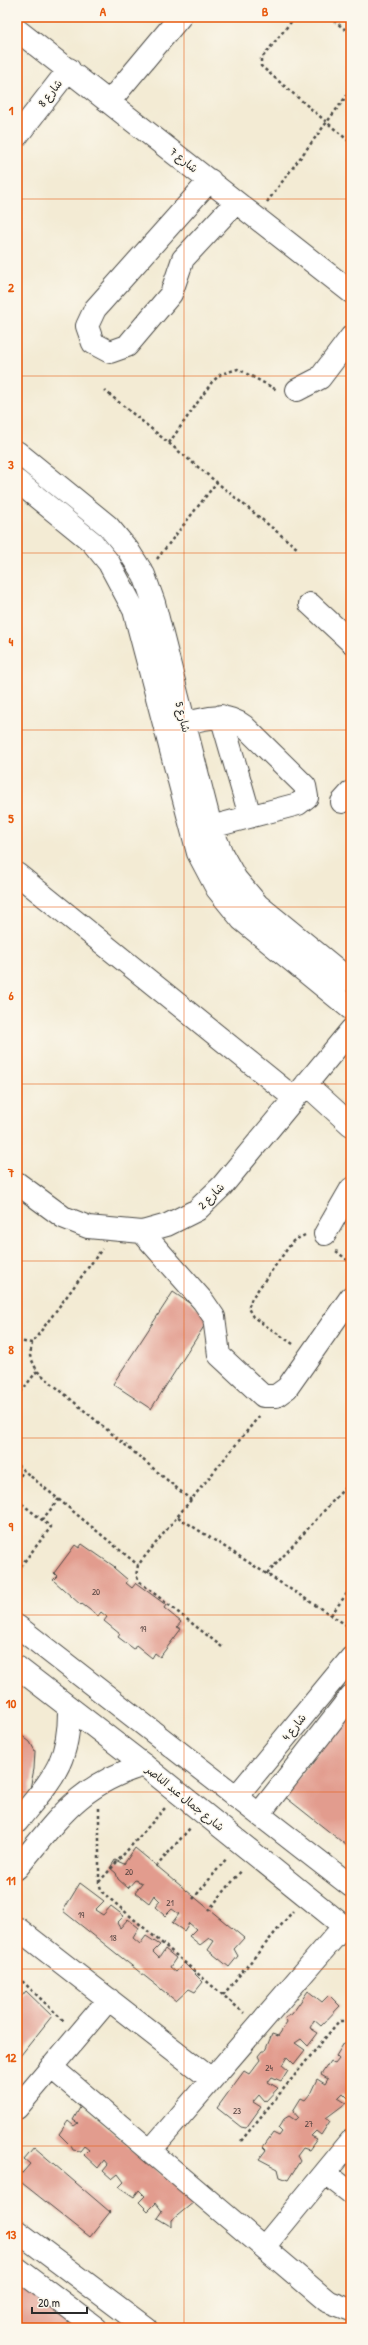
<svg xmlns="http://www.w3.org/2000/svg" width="368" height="2345" viewBox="0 0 368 2345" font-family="'Patrick Hand','Playpen Sans Arabic',sans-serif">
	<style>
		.building { fill: #e29c8e }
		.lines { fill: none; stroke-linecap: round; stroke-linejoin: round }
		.minor-casing { stroke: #494844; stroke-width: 24 }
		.major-casing { stroke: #494844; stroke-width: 24 }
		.path { stroke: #494844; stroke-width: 2.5; stroke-dasharray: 3 3; stroke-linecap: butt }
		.minor { stroke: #fff; stroke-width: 22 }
		.major { stroke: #fff; stroke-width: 22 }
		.grid { fill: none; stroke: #e8590c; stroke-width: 1; stroke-opacity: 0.55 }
		.labels { text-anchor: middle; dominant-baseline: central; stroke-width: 3; stroke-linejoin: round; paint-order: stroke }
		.number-label { font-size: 9px; fill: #594744 }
		.street-label { font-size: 11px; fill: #2b2b2b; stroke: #fbf7ec }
		.neatline { fill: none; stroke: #e8590c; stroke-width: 1.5 }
		.grid-label { font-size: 13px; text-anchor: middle; font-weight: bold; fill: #e8590c }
	</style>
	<rect width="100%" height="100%" fill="#fbf7ec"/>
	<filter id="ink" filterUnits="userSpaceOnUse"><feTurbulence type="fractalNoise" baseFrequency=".025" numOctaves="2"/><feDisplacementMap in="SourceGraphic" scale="8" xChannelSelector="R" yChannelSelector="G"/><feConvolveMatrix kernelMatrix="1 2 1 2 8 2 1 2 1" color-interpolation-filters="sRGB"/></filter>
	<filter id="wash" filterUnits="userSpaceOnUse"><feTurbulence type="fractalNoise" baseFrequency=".012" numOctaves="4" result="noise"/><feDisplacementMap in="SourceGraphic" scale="16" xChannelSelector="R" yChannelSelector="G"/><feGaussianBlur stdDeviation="0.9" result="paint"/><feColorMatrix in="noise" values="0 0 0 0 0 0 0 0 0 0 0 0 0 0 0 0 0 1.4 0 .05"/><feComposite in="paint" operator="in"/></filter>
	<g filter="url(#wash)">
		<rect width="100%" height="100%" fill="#f3ebd4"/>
		<g id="blocks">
			<path class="building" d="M173,1292L210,1317L151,1409L113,1384Z
				M82,1544L115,1567L114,1568L128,1580L126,1583L132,1588L136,1583L166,1605L164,1608L181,1622L177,1627L181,1629L160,1657L155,1653L152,1658L136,1645L134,1649L118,1637L120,1634L104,1621L107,1617L101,1612L98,1616L82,1604L81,1605L53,1580L57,1576L54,1573L75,1545L79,1548Z
				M351,1710V1849L284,1796Z
				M17,1732L30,1742L35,1751L34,1769L29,1794L17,1808Z
				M135,1848L244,1938L234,1949L238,1956L229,1967L208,1950L214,1941L209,1938L200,1945L189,1936L196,1929L189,1923L184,1931L172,1923L179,1914L172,1909L165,1916L155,1907L160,1901L154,1895L149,1903L135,1892L142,1883L135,1880L128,1888L118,1879L116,1873L110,1868L115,1860L124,1864Z
				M80,1883L104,1901L95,1910L103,1915L111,1906L124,1916L117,1923L120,1928L128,1919L139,1928L133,1938L140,1944L146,1936L160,1945L153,1952L159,1958L165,1949L176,1958L170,1967L176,1972L184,1963L203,1982L195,1992L189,1989L176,2001L63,1911Z
				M26,1991L52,2016L17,2060V2002Z
				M308,1991L322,2002L329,1995L340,2006L321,2026L314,2020L310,2028L318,2033L308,2046L301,2039L295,2043L305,2050L294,2064L287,2057L282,2065L288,2070L281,2081L272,2077L268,2082L278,2088L265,2102L259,2095L253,2102L261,2107L246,2128L241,2127L217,2108L244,2071L249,2074L260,2060L258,2056L262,2051H265L272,2034L278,2036L287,2023L285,2018L292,2014Z
				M344,2043H351V2095L348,2098L343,2093L338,2098L346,2103L326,2118L330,2121L321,2135L316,2131L311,2136L317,2139L309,2150L303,2148L297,2156L300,2161L288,2180L280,2177L278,2169L259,2159L266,2150L263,2147L273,2133L279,2136L282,2132L278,2128L284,2119L289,2116L295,2120L298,2117L293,2111L301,2098L305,2100L310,2094L317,2079L325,2084L328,2079L321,2075L330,2061L335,2064L339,2059L336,2056Z
				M81,2106L194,2202L172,2220V2227L157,2218L162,2211L156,2203L148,2211L139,2202L145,2196L139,2190L134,2197L119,2187L124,2182L118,2174L112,2179L103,2171L108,2165L104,2160L98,2168L84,2155L89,2150L84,2146L80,2151L73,2150L71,2146L59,2134L68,2121L74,2126L78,2123L73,2120Z
				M34,2147L110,2212L90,2237L17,2179L30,2164L24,2159Z
				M17,2278L79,2328H23L17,2323Z"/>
		</g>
	</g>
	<g filter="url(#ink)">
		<use href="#blocks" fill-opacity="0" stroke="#494844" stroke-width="1"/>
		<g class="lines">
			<defs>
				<path id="minor" d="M17,30L351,292
					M109,102L180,17
					M17,136L69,69
					M210,180L95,309L87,326L93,343L110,352L127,346L171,294L183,259L236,202
					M297,390L320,378L351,337
					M17,452L108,526L128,550L144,575L154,603L211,827L222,854L236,879L258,905L351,981
					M17,481L92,542L109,563L134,610L198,853L217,889L242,920L351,1009
					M310,604L351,642
					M221,716L250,816
					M184,723C208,719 223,711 244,726L305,786L307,797L298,804L211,827
					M342,802L351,792
					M17,874L294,1098
					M306,1084L351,1125
					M17,1183L63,1217L88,1227L142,1232L167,1225L197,1210L222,1186L351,1030
					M142,1232L203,1301L214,1317L219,1355L263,1396H276L287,1388L351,1297
					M325,1234L351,1189
					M236,1797L351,1658
					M259,1814L351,1696
					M17,1822C50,1780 70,1765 69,1708
					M17,1868C59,1818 78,1785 144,1765
					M17,1928L211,2079
					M51,2067L327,2301L351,2310
					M17,2108L109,1999
					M150,2151L344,1926
					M325,2173L351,2193
					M17,2231L146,2328
					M264,2247L351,2141
					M17,2268L96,2328"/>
				<path id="major" d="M17,1626L351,1886
					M17,1667L144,1765L351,1932"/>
			</defs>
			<use href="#minor" class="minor-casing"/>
			<use href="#major" class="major-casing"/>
			<path class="path" d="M295,17L261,59V66L351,143
				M329,17L351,34
				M267,202L351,90
				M104,390L298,549
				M169,443L212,382L221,374L238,369L277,390
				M157,559L217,482
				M336,1251L351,1263
				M17,1341L32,1343L102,1249
				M32,1343L30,1356L37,1371L191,1500
				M293,1344L253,1317L248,1308L252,1298L293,1241L305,1235
				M17,1397L37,1371
				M17,1465L138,1565
				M17,1481L24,1470
				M17,1500L51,1527L17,1571
				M178,1517L351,1628
				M42,1520L59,1499
				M350,1571L351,1572
				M267,1574L351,1481
				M331,1615L351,1588
				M222,1647L141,1583L136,1576L138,1565L260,1415
				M99,1808V1883L102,1892L244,2013
				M156,1867L190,1828
				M99,1882L165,1808
				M193,1899L227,1858
				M208,1911L242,1870
				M17,1979H20L65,2022
				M223,1995L293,1911
				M241,2141L339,2021H351"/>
			<use href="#minor" class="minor"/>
			<use href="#major" class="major"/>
		</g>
	</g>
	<path class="grid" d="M184,17V2328M17,199H351M17,376H351M17,553H351M17,730H351M17,907H351M17,1084H351M17,1261H351M17,1438H351M17,1615H351M17,1792H351M17,1969H351M17,2146H351"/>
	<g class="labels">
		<g class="number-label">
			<text x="96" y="1592">20</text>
			<text x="143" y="1629">19</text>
			<text x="129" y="1872">20</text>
			<text x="170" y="1903">21</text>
			<text x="81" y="1915">19</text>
			<text x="113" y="1938">18</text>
			<text x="269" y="2068">24</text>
			<text x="237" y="2111">23</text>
			<text x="309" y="2124">27</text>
		</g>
		<g class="street-label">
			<text transform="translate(50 93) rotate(-52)">شارع 8</text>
			<text transform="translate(184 160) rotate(38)">شارع 7</text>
			<text transform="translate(183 717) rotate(76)">شارع 5</text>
			<text transform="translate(211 1196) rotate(-45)">شارع 2</text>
			<text transform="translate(294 1727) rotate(-51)">شارع 4</text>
			<text transform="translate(185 1798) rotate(39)">شارع جمال عبد الناصر</text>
		</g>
	</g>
	<rect width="368" height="2345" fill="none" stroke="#fbf7ec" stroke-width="44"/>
	<path d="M32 2307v6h55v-6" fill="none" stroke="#2b2b2b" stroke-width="2"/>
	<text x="38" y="2307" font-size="12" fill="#2b2b2b" stroke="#fbf7ec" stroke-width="3" paint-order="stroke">20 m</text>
	<rect x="22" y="22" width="324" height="2301" class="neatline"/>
	<g class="grid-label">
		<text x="103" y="16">A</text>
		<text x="265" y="16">B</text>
		<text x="11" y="115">1</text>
		<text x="11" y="292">2</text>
		<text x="11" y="469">3</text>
		<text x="11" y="646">4</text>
		<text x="11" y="823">5</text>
		<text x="11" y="1000">6</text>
		<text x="11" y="1177">7</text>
		<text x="11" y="1354">8</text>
		<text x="11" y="1531">9</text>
		<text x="11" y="1708">10</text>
		<text x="11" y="1885">11</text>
		<text x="11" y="2062">12</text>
		<text x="11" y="2239">13</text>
	</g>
</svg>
